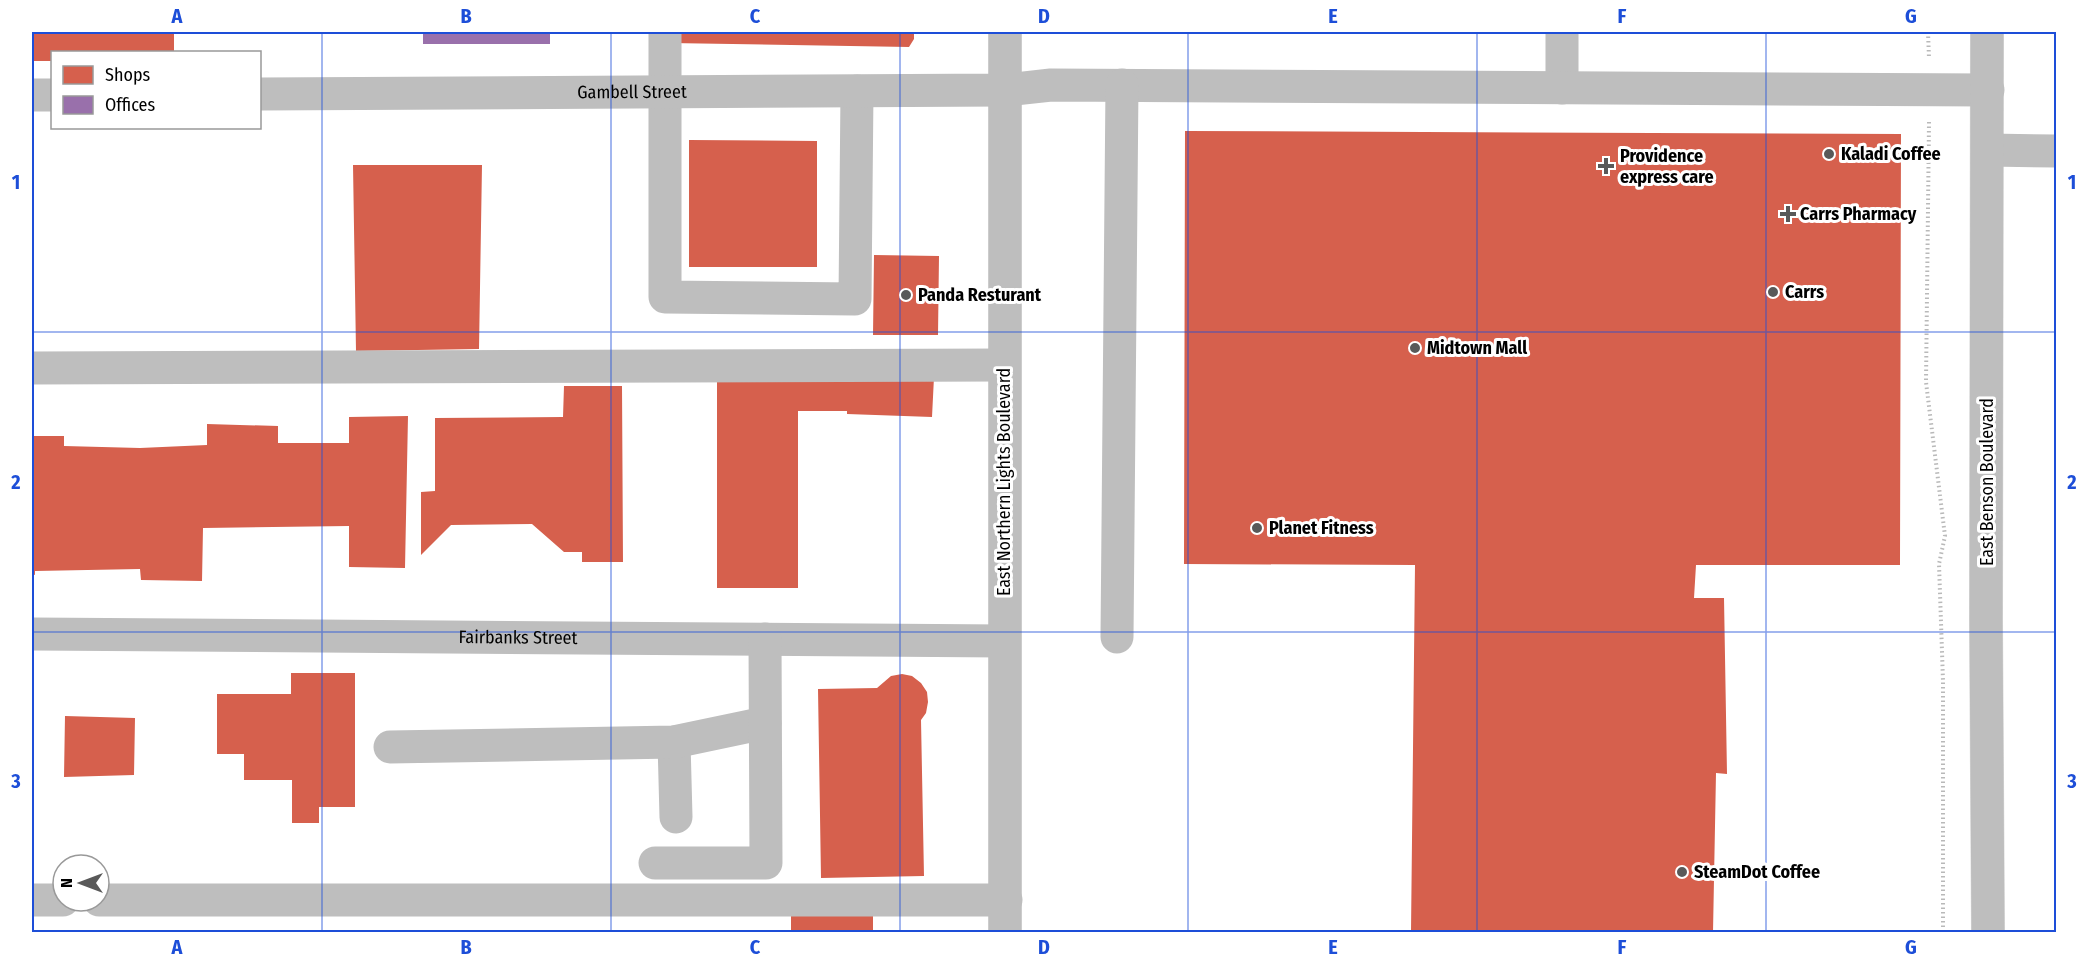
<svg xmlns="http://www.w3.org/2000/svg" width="2088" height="964" viewBox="0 0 2088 964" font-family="'Fira Sans Condensed',sans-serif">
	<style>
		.shops { fill: #d6604d }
		.offices { fill: #9970ab }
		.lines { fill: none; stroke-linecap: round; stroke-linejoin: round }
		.major-casing { stroke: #dbdbdb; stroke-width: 34 }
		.path { stroke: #b9b9b9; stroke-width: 4; stroke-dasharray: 1.5 3; stroke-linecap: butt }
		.minor { stroke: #bebebe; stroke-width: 33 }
		.major { stroke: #bebebe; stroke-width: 33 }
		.grid { fill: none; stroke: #1d4ed8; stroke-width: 1.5; stroke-opacity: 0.55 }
		.poi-dot { fill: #595959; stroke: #fff; stroke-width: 2 }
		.labels { text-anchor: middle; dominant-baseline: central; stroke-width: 6; stroke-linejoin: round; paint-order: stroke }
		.street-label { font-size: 18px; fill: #000; stroke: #fff }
		.poi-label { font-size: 18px; font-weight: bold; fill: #000; stroke: #fff; text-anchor: start }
		.neatline { fill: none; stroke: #1d4ed8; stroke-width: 2 }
		.grid-label { font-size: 20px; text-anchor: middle; font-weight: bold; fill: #1d4ed8 }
	</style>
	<rect width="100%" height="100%" fill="#fff"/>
	<path class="shops" d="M32,32H174V52H52V61H32Z
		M669,32H914V39L909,47L669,43Z
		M1185,131L1901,134L1900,565H1696L1694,598H1724L1727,774L1716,773L1713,932H1411L1415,565L1184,564Z
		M689,140L817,141V267H689Z
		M353,165H482L479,349L356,351Z
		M874,255L939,256L938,335H873Z
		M717,376L934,377L932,417L847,414V411H798V588H717Z
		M564,386H622L623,562H582V552H564L532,524L451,525L421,555V492L435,491V418L563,417Z
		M408,416L405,568L349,567V526L203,528L202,581L141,580L140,569L35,571V575L32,574V436H64V446L140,448L207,445V424L278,426V443H349V417Z
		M291,673H355V807H319V823H292V780H244V754H217V694H291Z
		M902,674L912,676L921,683L927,692L928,702L926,713L921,720L924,876L821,878L818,689L877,688L891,676Z
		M65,716L135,718L134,775L64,777Z
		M791,913H873V932H791Z"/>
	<path class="offices" d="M423,32H550V44H423Z"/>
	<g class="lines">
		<defs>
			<path id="major" d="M1005,32V932
				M1987,32L1986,621L1988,932"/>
		</defs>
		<use href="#major" class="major-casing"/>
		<path class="path" d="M1928,32L1929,58
			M1929,122L1926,382L1945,536L1939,564L1943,681V932"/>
		<g class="minor">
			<path d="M665,32V297L855,299L857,91"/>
			<path d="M1562,32V88"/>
			<path id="s1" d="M260,94L1005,90L1051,85L1988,90"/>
			<path d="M32,95H52"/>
			<path d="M1988,150L2056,151"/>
			<path d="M32,368L1004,365"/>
			<path id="s2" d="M32,634L1004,641"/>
			<path d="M1117,637L1122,85"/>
			<path d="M674,742L676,817"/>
			<path d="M390,747L674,742L765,723"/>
			<path d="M655,863H766L765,639"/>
			<path d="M32,900H63"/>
			<path d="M99,900H1006"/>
		</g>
		<use href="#major" class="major"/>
	</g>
	<path class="grid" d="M322,32V932M611,32V932M900,32V932M1188,32V932M1477,32V932M1766,32V932M32,332H2056M32,632H2056"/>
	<g class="poi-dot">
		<circle cx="1829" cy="154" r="6"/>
		<path d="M1603 157h6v6h6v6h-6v6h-6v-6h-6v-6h6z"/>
		<path d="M1785 205h6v6h6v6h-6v6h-6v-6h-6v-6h6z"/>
		<circle cx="1773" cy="292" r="6"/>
		<circle cx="906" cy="295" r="6"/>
		<circle cx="1415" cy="348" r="6"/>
		<circle cx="1257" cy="528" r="6"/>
		<circle cx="1682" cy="872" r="6"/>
	</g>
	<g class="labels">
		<g class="street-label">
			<text stroke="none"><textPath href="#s1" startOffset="372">Gambell Street</textPath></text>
			<text transform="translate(1004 482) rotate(-90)">East Northern Lights Boulevard</text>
			<text transform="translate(1987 482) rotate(-90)">East Benson Boulevard</text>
			<text stroke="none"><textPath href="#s2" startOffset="486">Fairbanks Street</textPath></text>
		</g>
		<g class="poi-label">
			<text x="1841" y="154">Kaladi Coffee</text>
			<text x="1620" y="156">Providence<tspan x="1620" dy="21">express care</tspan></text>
			<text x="1800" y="214">Carrs Pharmacy</text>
			<text x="1785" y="292">Carrs</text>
			<text x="918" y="295">Panda Resturant</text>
			<text x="1427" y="348">Midtown Mall</text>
			<text x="1269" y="528">Planet Fitness</text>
			<text x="1694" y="872">SteamDot Coffee</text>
		</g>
	</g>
	<rect width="2088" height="964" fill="none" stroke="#ffffff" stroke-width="66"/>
	<rect x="51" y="51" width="210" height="78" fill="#ffffff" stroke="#999999" stroke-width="1.5"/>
	<rect x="63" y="66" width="30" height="18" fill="#d6604d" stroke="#999999" stroke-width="1.5"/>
	<text x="105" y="81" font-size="18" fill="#000000">Shops</text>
	<rect x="63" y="96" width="30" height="18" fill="#9970ab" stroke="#999999" stroke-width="1.5"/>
	<text x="105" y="111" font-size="18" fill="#000000">Offices</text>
	<g transform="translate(81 883) rotate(270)"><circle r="28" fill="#ffffff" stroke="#999999" stroke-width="1.5"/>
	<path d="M0-4.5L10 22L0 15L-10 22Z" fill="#595959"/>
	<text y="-9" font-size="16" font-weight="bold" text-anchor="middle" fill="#000000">N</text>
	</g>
	<rect x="33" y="33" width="2022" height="898" class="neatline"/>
	<g class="grid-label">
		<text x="177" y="23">A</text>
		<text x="466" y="23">B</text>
		<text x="755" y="23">C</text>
		<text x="1044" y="23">D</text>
		<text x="1333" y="23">E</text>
		<text x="1622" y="23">F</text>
		<text x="1911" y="23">G</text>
		<text x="16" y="189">1</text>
		<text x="2072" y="189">1</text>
		<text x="16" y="489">2</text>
		<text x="2072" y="489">2</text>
		<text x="16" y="788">3</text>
		<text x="2072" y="788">3</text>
		<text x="177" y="954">A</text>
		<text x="466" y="954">B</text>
		<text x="755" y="954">C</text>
		<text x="1044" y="954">D</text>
		<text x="1333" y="954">E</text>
		<text x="1622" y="954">F</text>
		<text x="1911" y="954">G</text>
	</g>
</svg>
